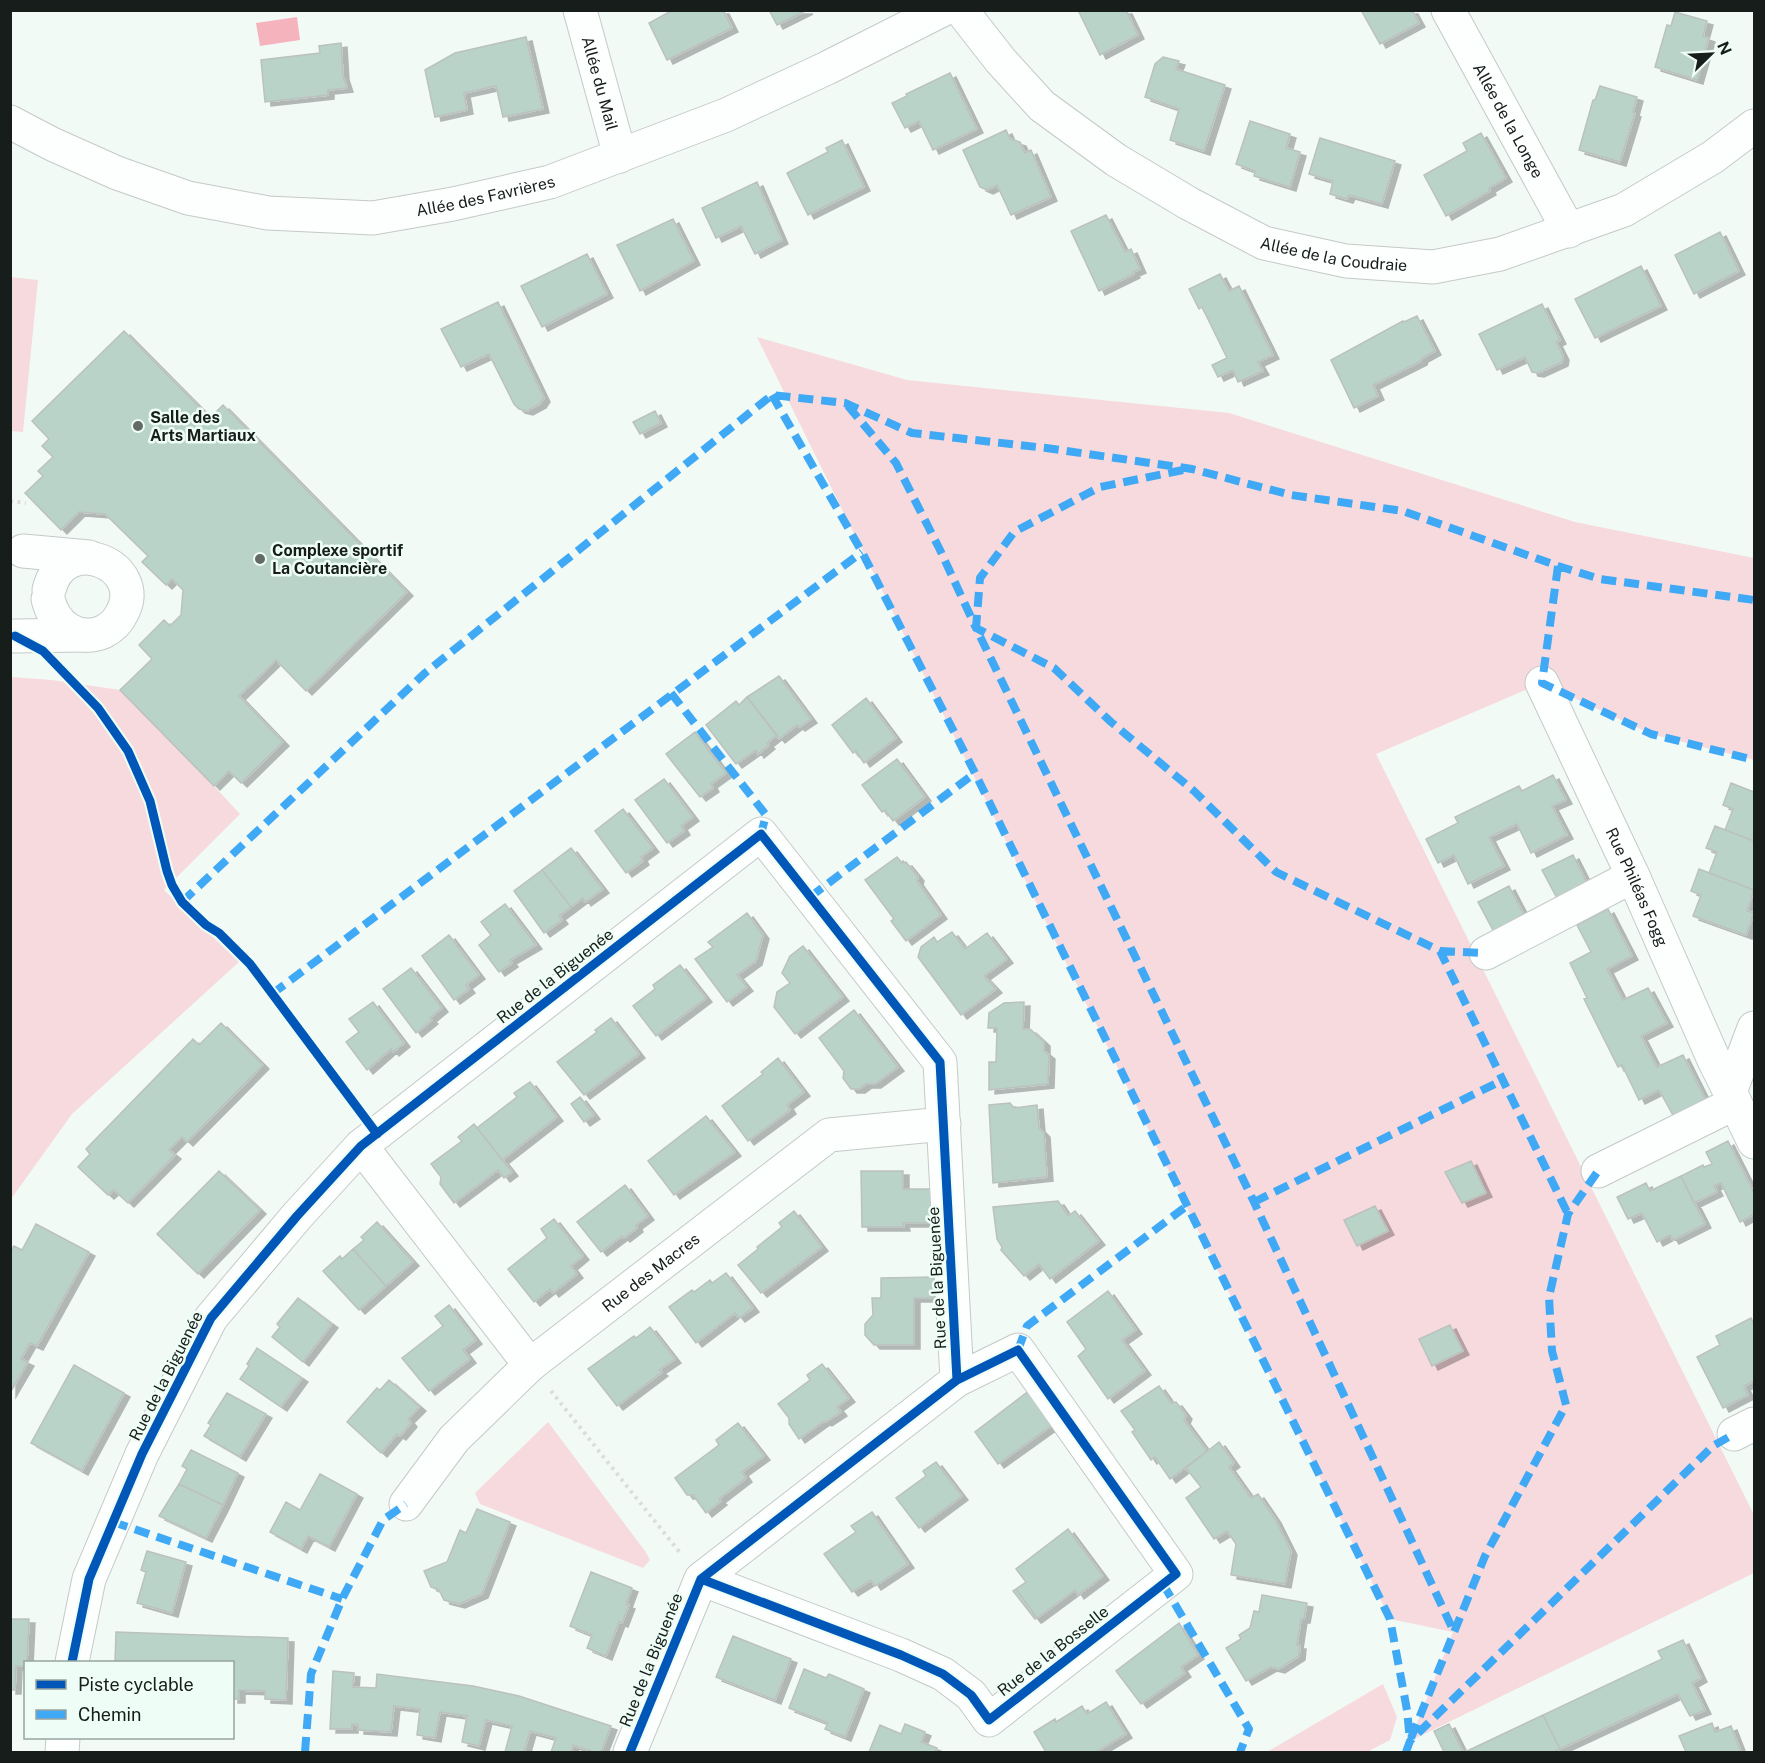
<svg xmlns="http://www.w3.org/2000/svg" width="1765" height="1763" viewBox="0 0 1765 1763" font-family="'Public Sans',sans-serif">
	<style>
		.green { fill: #f6dadd }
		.water { fill: #f5b3be }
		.building { fill: #bad3c9; stroke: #bbc1be; stroke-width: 1.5; filter: url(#shadow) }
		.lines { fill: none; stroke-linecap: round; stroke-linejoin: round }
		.minor-casing { stroke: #c4cac7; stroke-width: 35 }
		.path { stroke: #dbdddc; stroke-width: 4; stroke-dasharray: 3 4.5; stroke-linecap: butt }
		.minor { stroke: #fdfefe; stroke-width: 33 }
		.quiet { stroke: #3fa9f5; stroke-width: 8; stroke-dasharray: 15 8; stroke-linecap: butt }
		.cycleway-casing { stroke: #eefef7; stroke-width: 13 }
		.cycleway { stroke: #0057b8; stroke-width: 9 }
		.poi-dot { fill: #646a67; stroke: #eefef7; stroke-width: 2 }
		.labels { text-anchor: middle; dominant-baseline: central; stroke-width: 5; stroke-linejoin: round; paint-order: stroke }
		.street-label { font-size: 16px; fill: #171d1a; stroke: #eefef7 }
		.poi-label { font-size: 16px; font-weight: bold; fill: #171d1a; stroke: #eefef7; text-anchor: start }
	</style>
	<defs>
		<filter id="shadow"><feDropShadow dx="6" dy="4" stdDeviation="0" flood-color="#0004"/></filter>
	</defs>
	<rect width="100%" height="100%" fill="#f2faf6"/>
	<path class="green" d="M10,277L38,280L23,432L11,431Z
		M757,337L907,380L1229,413L1575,522L1754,558V760L1651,734L1542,683L1376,754L1754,1515V1573L1410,1741L1453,1632L1390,1619Z
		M177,634L272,730L214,786L240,814L164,890L239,962L72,1114L11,1199V677L52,680L120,690Z
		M548,1422L645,1551L650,1560L643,1568L480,1504L475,1493Z
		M1383,1684L1397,1717L1390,1740L1369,1751L1370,1752H1267Z"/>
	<path class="water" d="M297,17L300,40L260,46L256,23Z"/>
	<path class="building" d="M673,10H723L732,28L667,60L649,23Z
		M769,10H807L777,25Z
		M1078,10H1126L1138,35L1100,55Z
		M1361,10H1412L1419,23L1380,44Z
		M1675,12L1707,21L1703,36L1709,38L1697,80L1655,67L1667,25L1671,26Z
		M526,37L543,109L503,117L496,86L464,93L467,110L435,117L425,70L455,53Z
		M341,43L343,76L347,88L328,90V95L265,102L261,60L320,53L319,46Z
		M1163,57L1179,61L1176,69L1225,85L1204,151L1170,140L1179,109L1145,97L1155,64Z
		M950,73L977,129L933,150L919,121L905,128L892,103L907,96L906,94Z
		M1600,86L1637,97L1633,112L1635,113L1620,162L1579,150L1593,100H1595Z
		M1250,121L1290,134L1286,148L1300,152L1290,187L1254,176L1255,171L1236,164Z
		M1006,130L1010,139L1020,142L1025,153L1031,150L1051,197L1011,215L997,185L987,190L980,187L963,150Z
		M1481,133L1506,178L1489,188L1490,191L1446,216L1424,175L1467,151L1463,143Z
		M1320,138L1395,161L1382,204L1349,195L1347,199L1330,194L1333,181L1309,174Z
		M842,140L864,187L808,215L787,173L828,152L826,148Z
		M757,182L782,240L755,254L741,226L716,238L702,208Z
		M1106,215L1125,252L1131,249L1140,269L1133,272L1134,274L1099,291L1071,231Z
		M673,219L694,261L640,291L617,245Z
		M1720,232L1739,271L1694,294L1675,255Z
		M587,254L607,294L542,327L521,286Z
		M1641,266L1661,306L1595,338L1575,299Z
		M1220,274L1229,291L1239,286L1273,355L1258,362L1263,371L1238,382L1233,370L1218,377L1212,365L1227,358L1202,307L1199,309L1189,289Z
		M498,302L544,398L540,404L527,411L519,409L514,404L489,354L461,367L441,329Z
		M1542,304L1560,340L1556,342L1563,356L1562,362L1538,373L1532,372L1525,357L1497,370L1479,334Z
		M1417,316L1435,351L1422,358L1421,361L1373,385L1378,396L1354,408L1331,360L1403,321L1404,322Z
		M124,331L210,418L223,405L407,592L306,691L276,660L239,696L283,742L241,783L229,771L214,786L120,690L152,659L139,645L164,620L170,626L181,615L183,590L172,579L166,585L142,562L148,556L105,514L79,512L61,530L25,493L43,476L38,471L53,457L42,446L49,439L32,421Z
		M655,411L661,423L640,434L633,422Z
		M779,676L811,719L799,727L797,725L779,739L747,697Z
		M747,697L777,735L767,743L769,745L758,754L756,750L736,764L706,725L736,701L739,705Z
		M866,698L896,738L864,763L856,751L853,753L832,725Z
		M695,732L726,773L711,784L713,788L700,797L666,754Z
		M897,759L925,797L893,821L885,810L882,812L862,785Z
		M1553,775L1566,800L1552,806L1567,835L1531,853L1517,824L1489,837L1504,866L1468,884L1454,855L1438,863L1426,839L1458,823L1455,817L1519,786L1522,791Z
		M664,779L693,817L681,826L684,831L667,843L635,800Z
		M1731,783L1754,792V841L1725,830L1733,809L1723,805Z
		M623,809L653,848L641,857L643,861L626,873L595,831Z
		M1715,826L1754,841V890L1709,873L1717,852L1706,848Z
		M571,848L603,889L585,902L583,898L571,907L542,870Z
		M1573,855L1588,885L1558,900L1542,870Z
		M897,857L902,863L906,862L918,877L917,881L941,915L906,941L891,921L894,919L865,880Z
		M1699,869L1754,890L1747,911L1754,913L1746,935L1693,916L1701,895L1691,891Z
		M542,870L571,907L559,916L562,920L544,933L514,891Z
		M1509,886L1525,917L1494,932L1478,902Z
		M505,904L536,945L510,960L512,963L499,972L479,945L491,935L481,922Z
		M1608,909L1632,956L1607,969L1623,1000L1648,988L1667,1023L1641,1036L1657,1067L1683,1055L1706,1101L1674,1117L1659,1090L1639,1100L1622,1065L1618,1067L1584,999L1587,998L1570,963L1591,952L1577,925Z
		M747,913L763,935L756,961L737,975L747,987L727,1002L695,959L713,947L708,942Z
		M952,932L965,949L987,933L1007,959L984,976L996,989L961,1015L918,957L921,947L934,937L937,942Z
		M449,935L479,975L466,985L469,989L454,1000L422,956Z
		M803,946L843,997L795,1034L774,1007L777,992L790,983L782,973L790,956Z
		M680,965L706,998L656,1036L633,1006L655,989L653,985Z
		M411,968L442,1008L430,1018L432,1020L416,1033L383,989Z
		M373,1002L404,1043L393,1052L391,1049L367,1070L346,1042L359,1032L349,1019Z
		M1024,1002L1023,1029H1030L1044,1042V1051L1049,1055L1048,1084L989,1090V1062H996L997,1028H988L989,1013L1004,1003Z
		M854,1010L898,1067L875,1084H866L859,1089H851L843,1078L844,1071L819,1038Z
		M611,1018L639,1054L584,1095L557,1062L597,1032L595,1030Z
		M221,1023L263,1065L187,1142L182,1137L169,1150L175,1155L128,1203L114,1190L108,1195L78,1167L90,1154L86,1149L193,1039L199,1045Z
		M778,1058L804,1092L787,1105L790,1110L748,1141L722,1106L763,1074L761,1072Z
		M530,1082L557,1117L502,1160L477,1128L517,1097L514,1093Z
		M580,1097L594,1115L584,1122L571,1104Z
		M1010,1103L1014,1108L1037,1105L1039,1128L1044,1133L1047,1177L993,1183L989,1105Z
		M706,1116L735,1152L674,1195L648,1161Z
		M474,1124L512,1172L504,1178L498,1170L454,1203L440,1184L441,1177L431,1164L462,1141L458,1137Z
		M1728,1141L1754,1193V1214L1740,1222L1721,1183L1714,1186L1717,1192L1694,1203L1681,1176L1703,1165L1704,1167L1712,1164L1706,1152Z
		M1471,1161L1486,1193L1462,1203L1445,1172Z
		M219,1171L260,1210L198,1274L157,1234Z
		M861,1171H903V1189H934V1223H903L904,1227H862Z
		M1681,1176L1705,1224L1673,1240L1670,1235L1657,1242L1642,1213L1628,1219L1617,1197L1646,1183L1650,1191Z
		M625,1185L648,1216L636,1225L637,1228L624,1238L622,1236L601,1252L577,1222Z
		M1058,1201L1068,1216L1075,1211L1099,1241L1050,1279L1039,1264L1024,1276L1001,1250L1002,1247L997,1239L993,1207Z
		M1375,1206L1388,1231L1357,1246L1344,1220Z
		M794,1211L822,1247L761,1293L738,1265L758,1249L757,1247L782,1227L779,1223Z
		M554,1219L583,1256L571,1266L577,1274L553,1293L550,1289L534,1302L508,1269L547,1238L541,1229Z
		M377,1222L413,1262L386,1286L353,1249L364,1240L361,1237Z
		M36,1224L89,1252L37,1346L30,1343L21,1359L28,1362L10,1393V1252L14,1246L22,1250Z
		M353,1249L386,1286L359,1310L323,1271L340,1256L342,1259Z
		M726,1273L753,1308L739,1318L735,1313L696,1343L669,1307L692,1290L694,1292L710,1280L712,1283Z
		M934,1277L935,1298H914V1345H874L865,1335V1324L873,1315L872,1298H881V1278Z
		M1108,1291L1136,1330L1122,1340L1145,1371L1108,1399L1078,1356L1086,1349L1067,1322Z
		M298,1298L332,1324L303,1362L272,1337L280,1327L277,1324Z
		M449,1305L476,1340L463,1350L470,1359L429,1391L402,1358L443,1326L435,1316Z
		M1751,1318L1754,1324V1381L1744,1386L1748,1395L1723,1408L1697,1357L1720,1345L1716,1336Z
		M1450,1325L1463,1351L1432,1366L1419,1339Z
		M650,1327L675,1359L659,1370L662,1372L617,1406L588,1369L634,1336L636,1338Z
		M257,1348L302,1378L281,1407L240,1379L249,1366L247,1364Z
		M822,1364L849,1398L837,1407L841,1412L826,1422L824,1421L799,1439L789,1424V1418L778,1404L810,1380L807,1375Z
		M74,1365L124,1393L82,1471L31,1443Z
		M389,1380L420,1407L408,1419L411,1423L400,1436L397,1434L381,1453L347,1422L377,1388L380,1390Z
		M1159,1386L1171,1403L1176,1402L1186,1415L1184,1420L1207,1451L1170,1479L1155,1457L1151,1460L1132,1432L1135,1430L1121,1411Z
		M1034,1387L1058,1421L998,1464L975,1432Z
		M227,1393L266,1414L240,1457L204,1436L211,1425L208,1423Z
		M738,1423L764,1456L742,1472L746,1478L719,1499L721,1501L706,1513L693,1495H687L675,1478L719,1445L716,1440Z
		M1219,1442L1234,1463L1229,1467L1251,1498L1258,1494L1275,1519L1291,1551L1285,1584L1231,1575L1236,1544L1227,1531L1214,1539L1186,1498L1201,1487L1186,1468Z
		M191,1450L238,1473L223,1505L179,1484L187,1469L182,1466Z
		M936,1462L962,1496L919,1528L896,1498L926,1476L923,1471Z
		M320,1474L357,1494L329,1547L308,1536L301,1549L270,1532L286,1502L300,1510Z
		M179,1484L223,1505L206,1538L159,1516Z
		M477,1509L510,1522L482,1594L459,1604L444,1600L439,1590L431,1587L424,1571L447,1562L460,1530L466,1533Z
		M872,1512L908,1564L875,1586L871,1580L852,1592L824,1554L856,1532L851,1526Z
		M1068,1529L1103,1576L1078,1595L1075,1590L1037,1618L1016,1589L1026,1582L1016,1569Z
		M147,1551L186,1562L172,1613L137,1603L146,1572L141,1570Z
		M591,1572L632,1588L626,1604L629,1605L622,1623L619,1622L606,1656L587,1648L592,1635L570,1626Z
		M1016,1589L1037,1618L1035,1619L1013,1591Z
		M1262,1595L1307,1603L1304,1619H1301L1297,1645H1300L1299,1656L1279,1669L1271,1667L1246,1681L1226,1648L1241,1639L1239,1635L1250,1628L1254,1611L1259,1612Z
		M10,1619H29L27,1662L26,1666H16L15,1690H10Z
		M1179,1623L1198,1655L1181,1667L1185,1673L1141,1704L1116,1671Z
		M116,1632L288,1638L286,1700L265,1699V1691L239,1690V1699H232V1662H115Z
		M733,1636L791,1659L775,1700L716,1677Z
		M1683,1640L1701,1678L1692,1683L1705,1710L1690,1716L1678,1694L1560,1749L1543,1715L1662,1659L1658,1651Z
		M804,1669L826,1678L829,1674L864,1689L845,1737L825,1729L828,1723L789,1708Z
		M333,1671L354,1673L353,1687L376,1688L377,1674L473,1686L519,1696L611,1726L601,1752H594L573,1745L571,1752H551L556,1738L530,1731L524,1752H505L512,1726L486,1720L479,1746L462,1742L467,1716L440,1712L435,1738L417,1735L420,1709L394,1706L391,1732L358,1730V1725L352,1724V1729H330Z
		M1106,1702L1126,1734L1096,1752H1046L1034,1732L1055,1719L1056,1722L1082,1706L1087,1714Z
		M1543,1715L1560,1749L1553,1752H1465Z
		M1712,1723L1715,1732L1731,1726L1741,1752H1686L1679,1736Z
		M905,1724L925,1732L921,1742L937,1748L935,1752H869L880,1725L901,1734Z
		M1449,1724L1463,1752H1444L1434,1731Z"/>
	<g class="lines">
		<defs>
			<g id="minor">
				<path id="s1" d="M580,10L620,156"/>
				<path id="s2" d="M961,10L1001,61L1042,106L1116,160L1188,203L1264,243L1346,261L1433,267L1500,254L1624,210L1713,157L1754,126"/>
				<path id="s3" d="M1448,10L1569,231"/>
				<path id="s4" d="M10,122L52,144L117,173L188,198L268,213L373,218L453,204L550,182L726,115L827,68L942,10"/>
				<path d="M23,551L89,557"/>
				<path d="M48,599C54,624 76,643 103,632C111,628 118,622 122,613C148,566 64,529 49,590"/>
				<path d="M15,636L85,635"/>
				<path id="s5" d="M1542,683L1633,876L1714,1060L1730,1092"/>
				<path d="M1486,953L1633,876"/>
				<path d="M1754,1028L1730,1092L1754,1142"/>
				<path d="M361,1146L530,1365"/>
				<path d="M1598,1171L1735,1103"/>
				<path d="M1734,1434L1754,1424"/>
				<path id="s6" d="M406,1504L454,1439L530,1365L829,1135L944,1124"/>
				<path d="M72,1662L89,1579L142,1454L211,1318L297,1216L361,1146L761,834L940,1062L957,1380"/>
				<path d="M62,1752L63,1738"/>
				<path d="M630,1752L701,1579L957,1380L1018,1350L1176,1574L989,1720L971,1695L943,1674L901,1655L701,1579"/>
			</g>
		</defs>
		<use href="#minor" class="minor-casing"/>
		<path class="path" d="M10,501L26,503
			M551,1391L681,1554"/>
		<use href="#minor" class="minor"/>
		<path class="quiet" d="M772,395L862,552L975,773L1390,1619L1407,1710L1410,1741
			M848,406L896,463L940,550L976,628L1054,668L1111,722L1194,791L1276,872L1440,951L1568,1214
			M1183,470L1100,487L1014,532L980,578L976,628L1254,1202L1454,1632
			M1558,566L1542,683L1651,734L1754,760
			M671,693L766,815L761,834
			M810,897L975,773
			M182,902L425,673L772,395L845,403L912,433L1046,448L1192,469L1291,495L1403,511L1558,566L1600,579L1754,600
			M1440,951L1486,953
			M272,994L862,552
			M1254,1202L1503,1080
			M1018,1350L1027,1326L1188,1205
			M113,1522L342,1599
			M1163,1584L1249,1729L1240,1752
			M1411,1738L1485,1556L1566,1405L1552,1351L1549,1297L1568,1214L1598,1171
			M305,1752L311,1674L342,1599L383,1520L406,1504
			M1406,1752L1410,1741L1713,1446L1734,1434"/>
		<defs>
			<path id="cycleway" d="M15,636L43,651L98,708L128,751L150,801L167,871L172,885L182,902L206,925L219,933L250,964L377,1134
				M72,1662L89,1579L142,1454L211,1318L297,1216L361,1146L761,834L940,1062L957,1380
				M630,1752L701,1579L957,1380L1018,1350L1176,1574L989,1720L971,1695L943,1674L901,1655L701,1579"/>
		</defs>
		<use href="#cycleway" class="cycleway-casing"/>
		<use href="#cycleway" class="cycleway"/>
	</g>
	<g class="poi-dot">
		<circle cx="138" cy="426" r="6"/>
		<circle cx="260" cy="559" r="6"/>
	</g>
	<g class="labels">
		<g class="street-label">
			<text stroke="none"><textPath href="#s1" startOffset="76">Allée du Mail</textPath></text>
			<text stroke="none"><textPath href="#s3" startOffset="126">Allée de la Longe</textPath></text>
			<text stroke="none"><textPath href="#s4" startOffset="495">Allée des Favrières</textPath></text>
			<text stroke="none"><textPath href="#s2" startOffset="458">Allée de la Coudraie</textPath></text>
			<text stroke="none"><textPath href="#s5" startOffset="225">Rue Philéas Fogg</textPath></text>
			<text transform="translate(555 976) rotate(-38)">Rue de la Biguenée</text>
			<text stroke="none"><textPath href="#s6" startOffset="339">Rue des Macres</textPath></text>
			<text transform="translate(937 1278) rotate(-93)">Rue de la Biguenée</text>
			<text transform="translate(166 1376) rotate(-63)">Rue de la Biguenée</text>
			<text transform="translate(1053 1651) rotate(-38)">Rue de la Bosselle</text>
			<text transform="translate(651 1660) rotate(-68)">Rue de la Biguenée</text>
		</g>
		<g class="poi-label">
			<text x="150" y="417">Salle des<tspan x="150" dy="18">Arts Martiaux</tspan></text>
			<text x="272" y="550">Complexe sportif<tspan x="272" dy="18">La Coutancière</tspan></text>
		</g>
	</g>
	<rect width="1765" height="1763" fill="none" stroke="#171d1a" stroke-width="24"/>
	<rect x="24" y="1661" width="210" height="78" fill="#eefef7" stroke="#98a49f" stroke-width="1.5"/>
	<rect x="36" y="1680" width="30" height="9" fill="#0057b8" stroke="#98a49f" stroke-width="1.5"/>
	<text x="78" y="1691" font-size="18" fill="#171d1a">Piste cyclable</text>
	<rect x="36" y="1710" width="30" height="9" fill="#3fa9f5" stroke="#98a49f" stroke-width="1.5"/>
	<text x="78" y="1721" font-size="18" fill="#171d1a">Chemin</text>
	<g transform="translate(1711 54) rotate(66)" stroke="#eefef7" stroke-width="4.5" paint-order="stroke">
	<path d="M0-4.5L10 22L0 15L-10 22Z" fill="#171d1a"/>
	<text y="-9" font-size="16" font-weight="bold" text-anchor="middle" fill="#171d1a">N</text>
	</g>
</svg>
